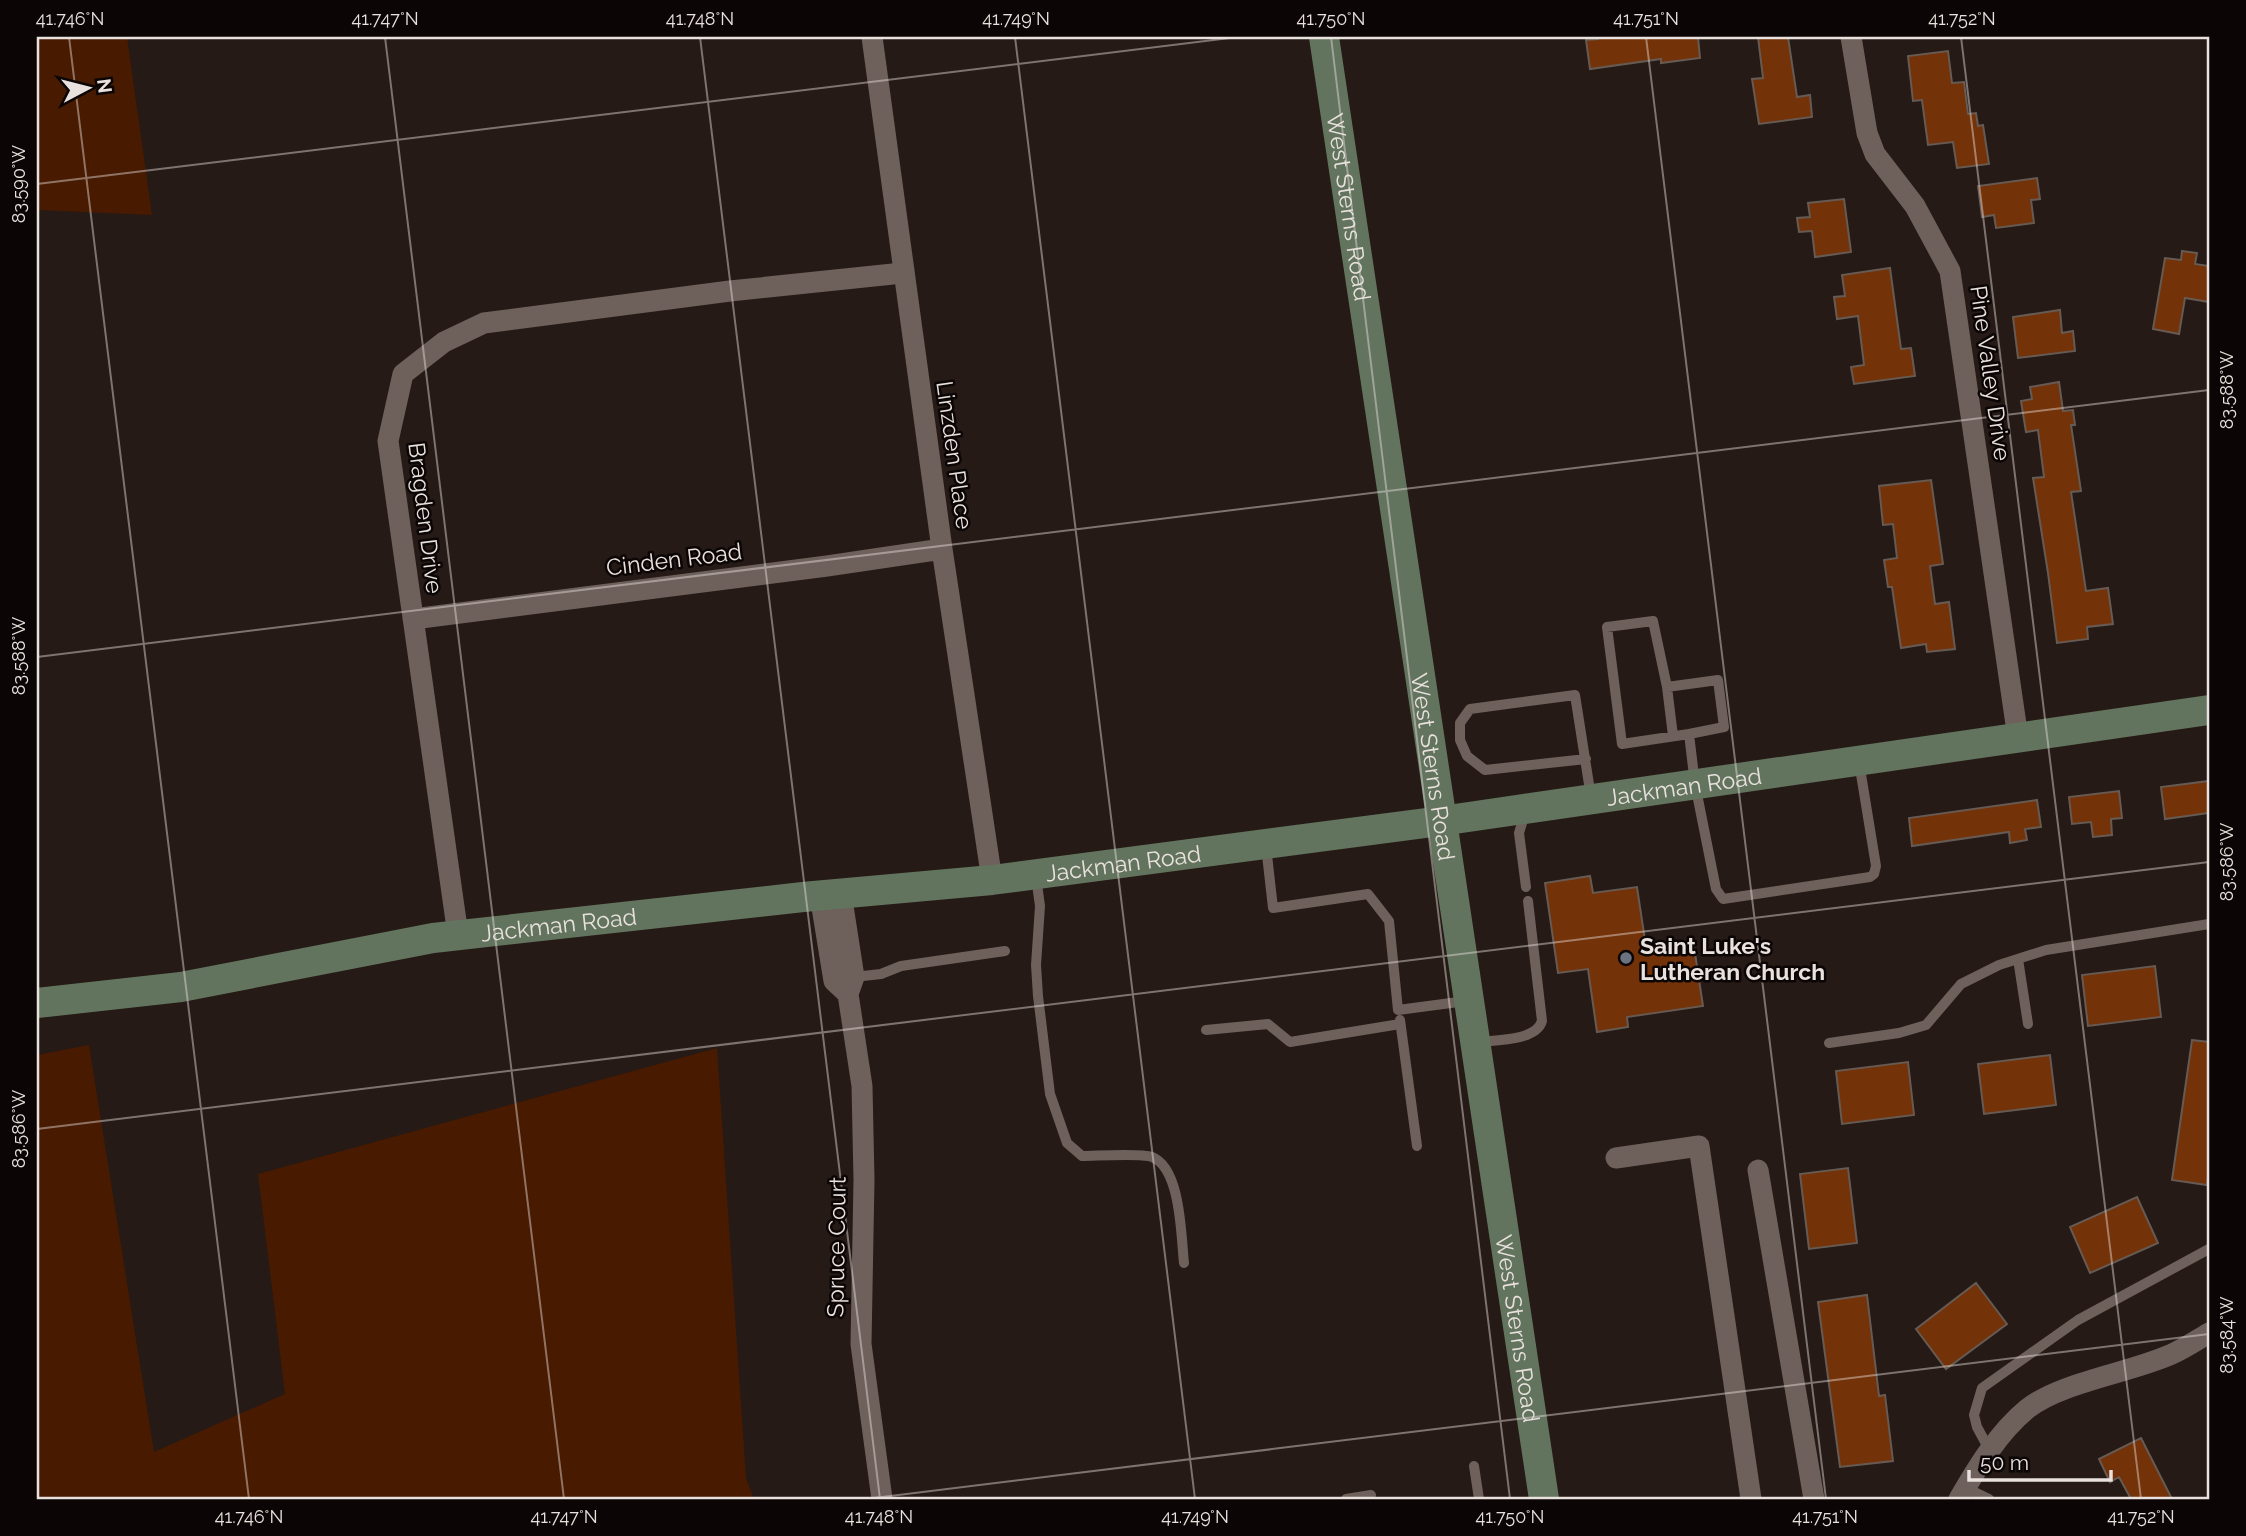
<svg xmlns="http://www.w3.org/2000/svg" width="2246" height="1536" viewBox="0 0 2246 1536" font-family="Raleway,sans-serif">
	<style>
		.green { fill: #481a00 }
		.building { fill: #733208; stroke: #665a53; stroke-width: 2 }
		.lines { fill: none; stroke-linecap: round; stroke-linejoin: round }
		.lane { stroke: #6e615b; stroke-width: 10 }
		.street { stroke: #6e615b; stroke-width: 21 }
		.secondary { stroke: #62735e; stroke-width: 30 }
		.ticks { fill: none; stroke: #e9e1dd; stroke-width: 2; stroke-opacity: 0.45 }
		.worship-dot { fill: #6b7280; stroke: #0b0605; stroke-width: 2.5 }
		.labels { text-anchor: middle; dominant-baseline: central; stroke-width: 5; stroke-linejoin: round; paint-order: stroke }
		.street-label { font-size: 23px; fill: #e9e1dd; stroke: #0b0605 }
		.poi-label { font-size: 23px; font-weight: bold; fill: #e9e1dd; stroke: #0b0605; text-anchor: start }
		.neatline { fill: none; stroke: #e9e1dd; stroke-width: 2.5 }
		.ticks-label { font-size: 18px; text-anchor: middle; fill: #e9e1dd }
	</style>
	<rect width="100%" height="100%" fill="#251a15"/>
	<path class="green" d="M37,37H127L152,215L37,210Z
		M89,1045L154,1452L285,1394L258,1174L717,1048L746,1478L754,1499H37V1055Z"/>
	<path class="building" d="M1598,37H1698L1700,58L1661,63V59L1590,69L1586,40L1598,39Z
		M1758,37H1788L1797,97L1810,95L1812,117L1759,124L1752,79L1763,78Z
		M1948,51L1952,83L1964,82L1968,114L1976,113L1978,126L1983,125L1989,164L1957,168L1953,142L1928,145L1922,100L1913,101L1908,56Z
		M2037,178L2040,199L2031,200L2034,223L1996,228L1994,215L1982,217L1978,186Z
		M1844,199L1851,252L1815,257L1812,231L1799,232L1797,218L1810,217L1808,203Z
		M2182,251L2197,253L2195,264L2209,266V302L2185,298L2179,334L2153,329L2165,258L2181,260Z
		M1890,268L1901,349L1911,348L1915,376L1854,384L1851,367L1864,365L1858,316L1837,319L1834,297L1845,296L1842,275Z
		M2060,310L2062,333L2073,331L2075,351L2018,358L2013,317Z
		M2059,382L2063,411L2073,410L2075,425H2071L2081,491L2071,492L2086,591L2108,588L2113,624L2087,627L2088,639L2057,643L2048,573L2033,478L2044,477L2038,430L2026,432L2021,401L2032,399L2030,387Z
		M1931,480L1943,564L1930,566L1935,604L1949,602L1955,649L1927,652L1926,644L1901,648L1892,587H1888L1884,560L1897,558L1893,524L1883,525L1879,486Z
		M2209,781V813L2165,819L2161,787Z
		M2119,791L2122,818L2111,819L2112,835L2093,837L2091,822L2072,824L2069,797Z
		M2037,800L2041,827L2025,829L2027,840L2010,843L2009,832L1912,846L1909,818Z
		M1590,876L1593,893L1637,887L1646,947L1693,940L1703,1006L1627,1017L1628,1027L1597,1032L1588,969L1558,973L1545,883Z
		M2155,966L2161,1017L2088,1026L2082,975Z
		M2192,1040L2209,1042V1167L2207,1185L2172,1180Z
		M2050,1055L2056,1105L1984,1114L1978,1064Z
		M1908,1062L1914,1115L1842,1124L1836,1071Z
		M1848,1168L1857,1243L1809,1249L1800,1174Z
		M2137,1197L2158,1243L2090,1273L2070,1227Z
		M1976,1283L2007,1324L1946,1369L1916,1329Z
		M1867,1295L1879,1396L1885,1395L1893,1461L1840,1467L1818,1302Z
		M2141,1438L2172,1499H2131L2119,1477L2110,1482L2099,1459Z"/>
	<g class="lines">
		<path class="lane" d="M1667,687L1673,736
			M1689,734L1622,744L1607,627L1653,621L1667,687L1718,680L1724,727L1689,734L1695,784L1716,889L1723,899L1870,877L1874,874L1876,866L1859,762
			M1586,759L1485,770L1467,756L1460,740V723L1470,709L1575,695L1591,797
			M1526,810L1519,833L1526,887
			M1266,846L1273,908L1368,894L1389,921L1398,1010L1466,1001
			M1036,877L1040,906L1036,965L1038,996L1050,1094L1067,1143L1082,1156C1096,1156 1141,1153 1152,1157C1181,1168 1181,1236 1184,1263
			M2018,959L2028,1024
			M854,977L881,974L901,966L1005,951
			M1400,1020L1417,1146
			M1206,1030L1268,1024L1290,1042L1400,1024
			M1478,1042C1496,1040 1536,1041 1542,1021L1528,901
			M1829,1043L1899,1033L1926,1025L1961,984L1999,965L2046,950L2209,924
			M1990,1451L1977,1427L1974,1415L1982,1388L2078,1320L2209,1249
			M1474,1466L1479,1499
			M1966,1488L1989,1499
			M1346,1499L1371,1495"/>
		<path class="street" d="M872,37L942,549L992,880
			M1851,37L1867,133L1875,154L1915,206L1950,271L2018,738
			M413,619L827,566L942,549
			M841,893L854,977L848,994L862,1086L864,1180L861,1344L882,1499
			M820,895L834,981L848,994
			M458,935L388,441L403,374L444,342L484,323L730,291L893,274L904,270
			M1616,1158L1699,1146L1751,1499
			M1758,1170L1814,1499
			M1959,1499C1977,1468 1998,1433 2027,1409C2061,1382 2130,1373 2172,1354C2185,1348 2197,1340 2209,1333"/>
		<g class="secondary">
			<path id="s1" d="M1324,37L1544,1499"/>
			<path id="s2" d="M37,1003L181,987L433,938L803,897L992,880L1441,821L2209,710"/>
		</g>
	</g>
	<path class="ticks" d="M69,37L249,1499M385,37L564,1499M700,37L880,1499M1015,37L1195,1499M1331,37L1510,1499M1646,37L1826,1499M1961,37L2141,1499M37,184L1238,37M37,657L2209,390M37,1129L2209,862M866,1499L2209,1334"/>
	<circle class="worship-dot" cx="1626" cy="958" r="7"/>
	<g class="labels">
		<g class="street-label">
			<text stroke="none"><textPath href="#s1" startOffset="172">West Sterns Road</textPath></text>
			<text transform="translate(1991 373) rotate(82)">Pine Valley Drive</text>
			<text transform="translate(955 455) rotate(82)">Linzden Place</text>
			<text transform="translate(426 518) rotate(83)">Bragden Drive</text>
			<text transform="translate(674 559) rotate(-7)">Cinden Road</text>
			<text stroke="none"><textPath href="#s1" startOffset="738">West Sterns Road</textPath></text>
			<text stroke="none"><textPath href="#s2" startOffset="1662">Jackman Road</textPath></text>
			<text stroke="none"><textPath href="#s2" startOffset="1096">Jackman Road</textPath></text>
			<text stroke="none"><textPath href="#s2" startOffset="528">Jackman Road</textPath></text>
			<text transform="translate(836 1247) rotate(-89)">Spruce Court</text>
			<text stroke="none"><textPath href="#s1" startOffset="1306">West Sterns Road</textPath></text>
		</g>
		<g class="poi-label">
			<text x="1640" y="945">Saint Luke's<tspan x="1640" dy="26">Lutheran Church</tspan></text>
		</g>
	</g>
	<rect width="2246" height="1536" fill="none" stroke="#0b0605" stroke-width="77"/>
	<g transform="translate(88 88) rotate(83)" stroke="#0b0605" stroke-width="5" paint-order="stroke">
	<path d="M0-5L12 26L0 18L-12 26Z" fill="#e9e1dd"/>
	<text y="-10" font-size="19" font-weight="bold" text-anchor="middle" fill="#e9e1dd">N</text>
	</g>
	<path d="M1969 1470v10h142v-10" fill="none" stroke="#e9e1dd" stroke-width="3.5"/>
	<text x="1980" y="1470" font-size="21" fill="#e9e1dd" stroke="#0b0605" stroke-width="5" paint-order="stroke">50 m</text>
	<rect x="38" y="38" width="2170" height="1460" class="neatline"/>
	<g class="ticks-label">
		<text x="70" y="25">41.746°N</text>
		<text x="385" y="25">41.747°N</text>
		<text x="700" y="25">41.748°N</text>
		<text x="1016" y="25">41.749°N</text>
		<text x="1331" y="25">41.750°N</text>
		<text x="1646" y="25">41.751°N</text>
		<text x="1962" y="25">41.752°N</text>
		<text transform="translate(19 184) rotate(-90)" y="6">83.590°W</text>
		<text transform="translate(2227 390) rotate(-90)" y="6">83.588°W</text>
		<text transform="translate(19 656) rotate(-90)" y="6">83.588°W</text>
		<text transform="translate(2227 862) rotate(-90)" y="6">83.586°W</text>
		<text transform="translate(19 1129) rotate(-90)" y="6">83.586°W</text>
		<text transform="translate(2227 1335) rotate(-90)" y="6">83.584°W</text>
		<text x="249" y="1523">41.746°N</text>
		<text x="564" y="1523">41.747°N</text>
		<text x="879" y="1523">41.748°N</text>
		<text x="1195" y="1523">41.749°N</text>
		<text x="1510" y="1523">41.750°N</text>
		<text x="1825" y="1523">41.751°N</text>
		<text x="2141" y="1523">41.752°N</text>
	</g>
</svg>
